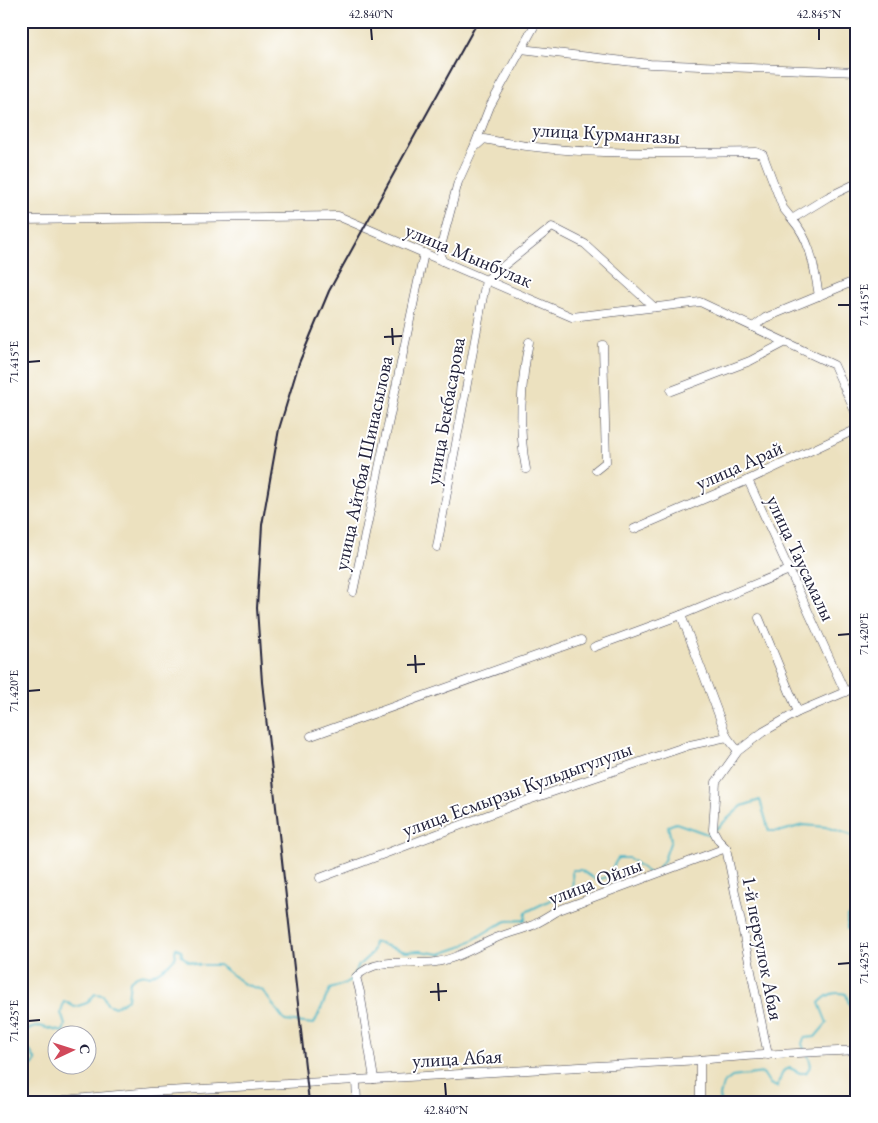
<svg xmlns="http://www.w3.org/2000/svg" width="878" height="1123" font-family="'EB Garamond',serif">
<rect width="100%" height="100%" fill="#fff"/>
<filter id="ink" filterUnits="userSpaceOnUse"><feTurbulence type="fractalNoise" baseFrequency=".02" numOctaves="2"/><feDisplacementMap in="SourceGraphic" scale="10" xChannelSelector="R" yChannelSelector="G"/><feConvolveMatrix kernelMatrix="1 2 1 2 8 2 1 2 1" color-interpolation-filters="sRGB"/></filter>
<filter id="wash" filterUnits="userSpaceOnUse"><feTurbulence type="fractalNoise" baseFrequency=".0096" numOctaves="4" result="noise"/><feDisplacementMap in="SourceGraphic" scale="20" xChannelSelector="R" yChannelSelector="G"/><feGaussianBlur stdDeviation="1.12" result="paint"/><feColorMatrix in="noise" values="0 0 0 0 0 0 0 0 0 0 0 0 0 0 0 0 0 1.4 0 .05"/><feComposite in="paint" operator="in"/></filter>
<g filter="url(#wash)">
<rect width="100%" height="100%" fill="#ece1bf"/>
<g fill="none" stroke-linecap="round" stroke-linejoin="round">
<g stroke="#49b6c5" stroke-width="2">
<path d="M716 829 742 806 760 800 769 831H782L803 825 826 827 857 837"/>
<path d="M657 870 664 860 671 840 668 826 676 823 710 835 713 832"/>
<path d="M857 896 854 910 847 917V929L857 930"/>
<path d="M21 1032 39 1026 63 1032 65 1025 61 1013 64 1001 75 1007 87 1003 95 994 103 995 107 1004 115 1007 128 999 130 981C136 975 143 973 150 976 159 971 170 965 176 956L175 952 176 948 181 950 182 956 188 961 199 965H219L244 984 262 990 285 1021 314 1024 330 989 349 982 359 965 372 953 374 942 406 952 420 951 440 954 461 947 496 926 507 921 525 920 526 912 573 889 572 870H581L596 880 607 877 618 858H629L649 873H651"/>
<path d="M21 1044 30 1051 36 1061 30 1067 21 1071"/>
<path d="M804 1049 802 1044 804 1038 815 1037 827 1023 819 1003C828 994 834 991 846 994L849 1004 855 1010 857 1009"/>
<path d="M721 1102 720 1096 723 1084 732 1077 763 1073 770 1084 777 1087 783 1071 790 1068 800 1073H806L811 1065 808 1055"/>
</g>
</g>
</g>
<g filter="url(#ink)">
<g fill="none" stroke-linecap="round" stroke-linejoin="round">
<g stroke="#403f4f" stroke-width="9">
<g id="minor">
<path d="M521 49 650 64 857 72"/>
<path d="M474 147 490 106 537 21"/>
<path d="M792 219C812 242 814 268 819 296"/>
<path d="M21 220 338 216 572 317 700 302 834 365 857 416"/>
<path d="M442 261 440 250 458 182 473 149 484 139C573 157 666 153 756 152L763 155 783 208 792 219 828 197 857 183"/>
<path d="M753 327 765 318 857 280"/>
<path d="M671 391 750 361 786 342"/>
<path d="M526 469C518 430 521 380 529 342"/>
<path d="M596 470 606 462 603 345"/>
<path d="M748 480 845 692 857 686"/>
<path d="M634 529 748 480 857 429"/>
<path d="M437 547 486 280 552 227 585 244 654 307"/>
<path d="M353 592 424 253"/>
<path d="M681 615 789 570"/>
<path d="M759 618 798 712"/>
<path d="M594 647 681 615 727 737"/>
<path d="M311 736 581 640"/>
<path d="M726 848 768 1055"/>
<path d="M320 878 517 804 690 745 727 737 738 751"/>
<path d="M700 1060V1102"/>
<path d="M374 1079 360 992 356 977C378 955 408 966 436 962 457 959 477 946 496 938 508 933 521 930 533 925 542 921 551 915 559 910L726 848 719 841 713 830 716 782 738 751 763 732 798 712 845 692"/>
<path d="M356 1080 357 1102"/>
<path d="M60 1102 64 1100 150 1092 700 1060C752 1054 804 1053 857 1050"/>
</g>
</g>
<use href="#minor" stroke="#fff" stroke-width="8"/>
<path stroke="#22223b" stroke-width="2" d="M309 1102 262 682 257 608 262 525 279 429 299 363 329 291 478 21"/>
</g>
</g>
<path fill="none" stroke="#22223b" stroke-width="2" d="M371 28 372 40M819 28V40M838 305H850M392 328 393 345M384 337 402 336M28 362 40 361M838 635 850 634M415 655 416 673M407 665 425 664M28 691 40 690M838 964 850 963M438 983 439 1001M430 992 447 991M28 1021 40 1020M445 1083 446 1096"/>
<g text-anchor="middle" stroke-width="4" stroke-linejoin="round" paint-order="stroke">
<g font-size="20" fill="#22223b" stroke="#fff">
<text transform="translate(606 133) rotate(3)" y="7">улица Курмангазы</text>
<text transform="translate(469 255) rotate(23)" y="7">улица Мынбулак</text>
<text transform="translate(445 411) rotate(-80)" y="7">улица Бекбасарова</text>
<text transform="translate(363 463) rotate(-78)" y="7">улица Айтбая Шинасылова</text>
<text transform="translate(739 465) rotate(-24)" y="7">улица Арай</text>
<text transform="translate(801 558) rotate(65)" y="7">улица Таусамалы</text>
<text transform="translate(517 789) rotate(-20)" y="7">улица Есмырзы Кульдыгулулы</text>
<text transform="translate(595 881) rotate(-21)" y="7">улица Ойлы</text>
<text transform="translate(763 948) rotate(79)" y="7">1-й переулок Абая</text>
<text transform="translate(457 1058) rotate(-3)" y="7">улица Абая</text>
</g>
</g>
<rect width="878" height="1123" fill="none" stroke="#fff" stroke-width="55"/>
<g transform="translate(72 1050) rotate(86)"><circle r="24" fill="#ffffff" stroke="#a7a7b1"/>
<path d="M0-4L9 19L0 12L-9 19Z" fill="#d1495b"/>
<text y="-8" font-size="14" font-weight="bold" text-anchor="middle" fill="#22223b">С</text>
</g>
<rect x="28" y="28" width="822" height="1068" fill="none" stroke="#22223b" stroke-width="2"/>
<g font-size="12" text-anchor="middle" fill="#22223b">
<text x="371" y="18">42.840°N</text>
<text x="819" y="18">42.845°N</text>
<text transform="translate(864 305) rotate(-90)" y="4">71.415°E</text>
<text transform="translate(14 362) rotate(-90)" y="4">71.415°E</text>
<text transform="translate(864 634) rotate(-90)" y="4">71.420°E</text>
<text transform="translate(14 691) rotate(-90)" y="4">71.420°E</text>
<text transform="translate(864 963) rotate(-90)" y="4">71.425°E</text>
<text transform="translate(14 1021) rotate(-90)" y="4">71.425°E</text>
<text x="446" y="1114">42.840°N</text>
</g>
</svg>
